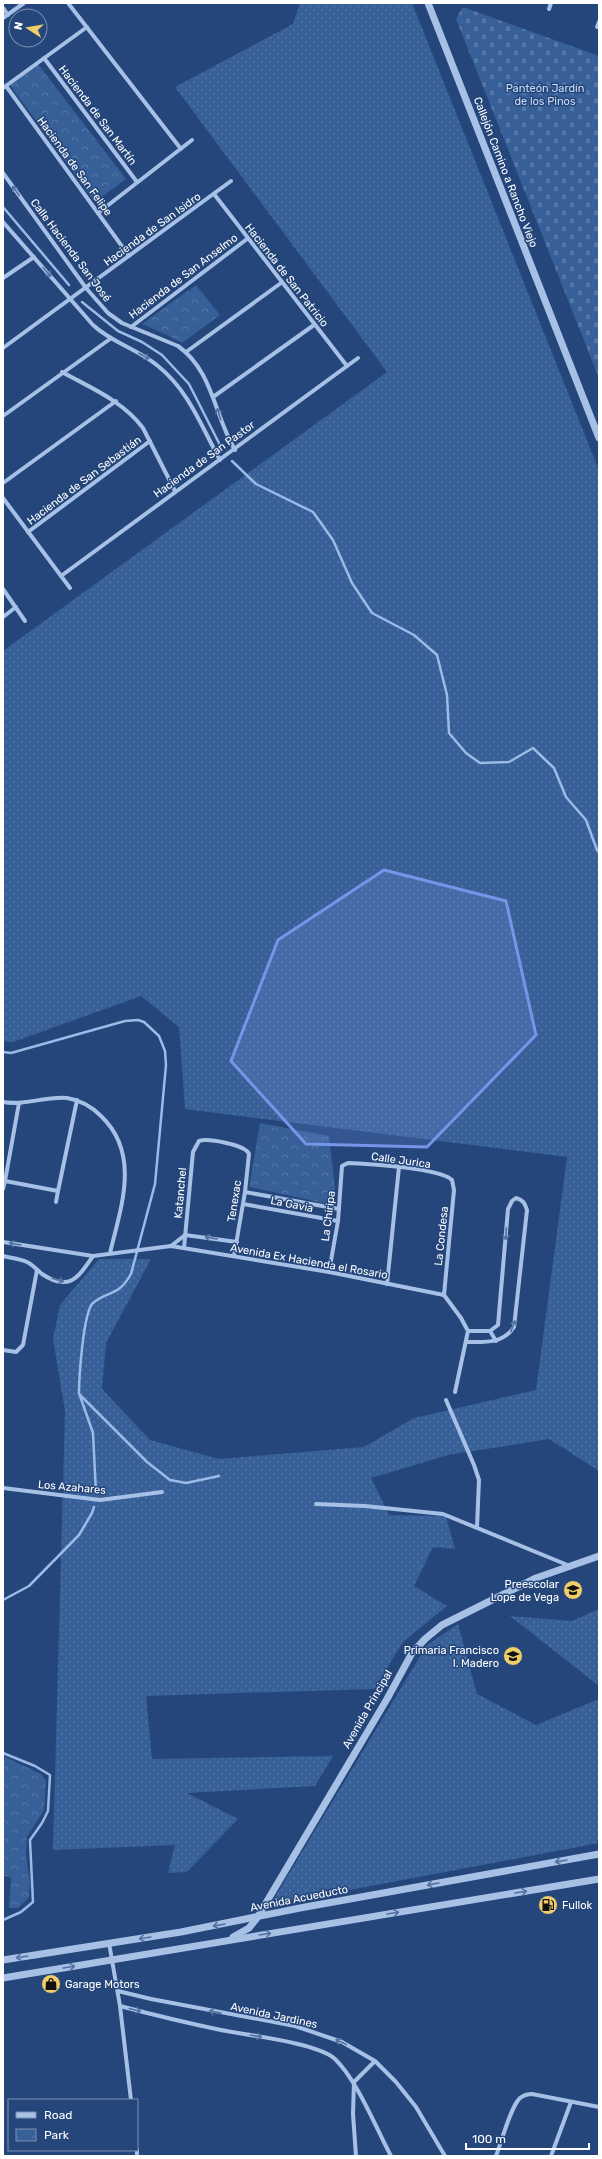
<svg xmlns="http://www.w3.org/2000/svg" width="602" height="2159" font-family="Rubik,sans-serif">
<defs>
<pattern id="grass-dots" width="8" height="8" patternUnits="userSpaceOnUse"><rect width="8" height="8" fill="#375f98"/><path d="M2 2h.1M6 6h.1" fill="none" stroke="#5577a7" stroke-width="1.8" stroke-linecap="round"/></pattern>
<pattern id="cemetery-stones" width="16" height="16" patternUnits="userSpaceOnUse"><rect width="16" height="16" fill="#375f98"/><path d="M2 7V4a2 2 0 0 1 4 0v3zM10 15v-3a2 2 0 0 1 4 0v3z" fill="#5577a7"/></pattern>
<pattern id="park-crowns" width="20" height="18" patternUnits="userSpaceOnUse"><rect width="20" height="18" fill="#375f98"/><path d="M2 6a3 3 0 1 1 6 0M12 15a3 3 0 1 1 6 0" fill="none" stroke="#5577a7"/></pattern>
</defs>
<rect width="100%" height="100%" fill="#24467b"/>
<g fill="url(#grass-dots)">
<path d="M300 3H412L599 470V1471L549 1439 448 1455 371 1478 389 1515 446 1516 455 1549 433 1547 414 1586 447 1606 403 1642 374 1689 146 1696 152 1759 333 1756 315 1786 187 1793 238 1819 187 1872 168 1873 175 1845 53 1850 65 1411 53 1339 60 1305 99 1259H151L106 1343 102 1389 150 1440 219 1459 364 1447 414 1418 536 1390 567 1157 185 1109 179 1027 141 996 13 1042 3 1041V651L387 372 175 87 293 24Z"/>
<path d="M599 1609V1686L510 1616 572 1621Z"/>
<path d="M458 1624 477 1694 536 1725 599 1699V1843L270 1905 427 1645Z"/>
</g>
<path fill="url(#cemetery-stones)" d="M463 7 599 56V378L456 19Z"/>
<g fill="url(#park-crowns)">
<path d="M38 64 126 179 95 202 10 85Z"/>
<path d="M196 285 220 315 182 343 167 335 142 324Z"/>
<path d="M260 1123 329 1136 335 1188 334 1195 329 1204 249 1187Z"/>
<path d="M3 1756 41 1774 46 1781 44 1810 27 1837 26 1856 30 1882 29 1897 18 1908H9L11 1877 3 1876Z"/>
</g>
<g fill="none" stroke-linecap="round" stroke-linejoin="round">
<g stroke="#9bbbe6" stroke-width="2.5">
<path d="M3 207 69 285"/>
<path d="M82 302 118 331 142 342 162 355 189 384 221 447"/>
<path d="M232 461 256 484 313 512 333 540 352 583 372 613 414 635 437 655 447 695 449 733 466 753 480 763 509 762 533 748 554 768 566 797 586 820 597 850 599 852"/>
<path d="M3 1052 11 1053 125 1021 138 1020 144 1022 159 1036 165 1051 166 1065 155 1184 131 1274C118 1297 109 1290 93 1303 83 1312 79 1379 79 1394L147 1462 170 1480 186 1483 219 1476"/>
<path d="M80 1396 93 1433 96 1493"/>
<path d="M3 1600 29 1586 79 1535 92 1513 94 1507"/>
<path d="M3 1753 35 1766 50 1775 48 1811 42 1823 30 1840 33 1902 21 1912 3 1920"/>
</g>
<g stroke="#a7c0e5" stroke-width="4">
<path d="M68 3 181 149"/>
<path d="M3 8 8 15"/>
<path d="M549 9 551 3"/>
<path d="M3 18 24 3"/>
<path d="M597 27 599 22"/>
<path d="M44 58 137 182"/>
<path d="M6 86 129 256"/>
<path d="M3 88 87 27"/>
<path d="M3 173 86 288 108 313 122 323 178 346C213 371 214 415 235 450"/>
<path d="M214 194 347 366"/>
<path d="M98 213 192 140"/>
<path d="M3 222 93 325C112 343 138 349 158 366 189 391 201 426 220 460"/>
<path d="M3 278 34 257"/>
<path d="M131 327 247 239"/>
<path d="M3 348 231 181"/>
<path d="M186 352 281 283"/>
<path d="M62 372C91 388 123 401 143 428L175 491"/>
<path d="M213 397 314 325"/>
<path d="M3 416 110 339"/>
<path d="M3 483 116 401"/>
<path d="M3 498 70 588"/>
<path d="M28 532 150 441"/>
<path d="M61 576 358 358"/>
<path d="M3 589 25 621"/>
<path d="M3 617 16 607"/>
<path d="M3 1102C25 1106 45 1096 67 1098 80 1100 92 1107 101 1116 141 1154 121 1207 110 1253"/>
<path d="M19 1103 5 1181 58 1191 77 1100"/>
<path d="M3 1189 5 1181"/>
<path d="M245 1192 339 1209"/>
<path d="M56 1202 58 1191"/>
<path d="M243 1204 338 1221"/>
<path d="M3 1242 93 1256C78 1278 69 1292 42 1274 37 1270 33 1265 27 1262 20 1259 11 1258 3 1256"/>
<path d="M171 1246 185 1235 237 1242"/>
<path d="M184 1248 193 1152 199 1141C208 1138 246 1145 249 1154L245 1192 234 1256"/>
<path d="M93 1256 171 1246 329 1272 444 1295"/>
<path d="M329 1272 338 1221 342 1166 348 1163C369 1164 439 1168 452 1180L454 1190 444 1295"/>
<path d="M387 1284 399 1167"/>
<path d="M444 1295 461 1318 468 1331 455 1392"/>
<path d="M490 1331 496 1341"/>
<path d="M467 1342C485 1342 503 1344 514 1327L527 1210C525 1203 523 1200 516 1198L512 1201 508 1209 498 1325 490 1331H468"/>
<path d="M3 1350 16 1352 23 1345 37 1270"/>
<path d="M446 1400 474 1465 479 1480 477 1527"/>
<path d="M3 1488 100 1500 162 1492"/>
<path d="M316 1504 365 1506 443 1514 570 1566"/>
<path d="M109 1943 120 2006 131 2100"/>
<path d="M118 1991 151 1999 295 2026 342 2042 375 2061 396 2082 416 2107 445 2156"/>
<path d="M120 2006C154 2015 187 2023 221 2030 246 2035 318 2043 335 2059 357 2080 376 2128 391 2156"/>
<path d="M137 2150V2156"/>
<path d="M356 2156 353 2114 354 2082 375 2061"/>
<path d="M496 2156C502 2141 510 2108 520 2098 524 2095 528 2094 532 2094L599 2107"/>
<path d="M551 2156 571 2102"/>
</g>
<g stroke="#a7c0e5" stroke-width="7">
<path d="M428 3 599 438"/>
<path d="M233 1937 249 1928 257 1918 387 1699 412 1653 425 1639 442 1625 536 1578 599 1556"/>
<path d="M3 1960 181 1932 300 1908 599 1854"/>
<path d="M3 1978 599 1879"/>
</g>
</g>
<defs><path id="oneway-shaft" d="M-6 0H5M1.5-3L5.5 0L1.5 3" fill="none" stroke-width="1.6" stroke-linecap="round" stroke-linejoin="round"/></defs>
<g stroke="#5271a0">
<use href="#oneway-shaft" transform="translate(16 191) rotate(-125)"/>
<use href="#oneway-shaft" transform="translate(47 272) rotate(49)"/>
<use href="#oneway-shaft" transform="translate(144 356) rotate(28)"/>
<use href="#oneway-shaft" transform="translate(219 414) rotate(-107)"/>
<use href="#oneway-shaft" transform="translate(506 1234) rotate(94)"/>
<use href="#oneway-shaft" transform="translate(211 1238) rotate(-172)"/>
<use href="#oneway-shaft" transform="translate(15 1244) rotate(-170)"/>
<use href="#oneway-shaft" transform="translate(58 1280) rotate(16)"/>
<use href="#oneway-shaft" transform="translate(513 1326) rotate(-69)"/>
<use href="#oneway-shaft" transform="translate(561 1861) rotate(170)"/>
<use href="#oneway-shaft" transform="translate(433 1884) rotate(170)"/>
<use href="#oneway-shaft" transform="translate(521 1892) rotate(-9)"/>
<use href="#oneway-shaft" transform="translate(393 1913) rotate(-9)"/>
<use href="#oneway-shaft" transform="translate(219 1925) rotate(170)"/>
<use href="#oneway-shaft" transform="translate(265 1934) rotate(-9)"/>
<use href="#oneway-shaft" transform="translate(145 1938) rotate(171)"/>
<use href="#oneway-shaft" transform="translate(22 1957) rotate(171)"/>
<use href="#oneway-shaft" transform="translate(69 1967) rotate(-9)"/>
<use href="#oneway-shaft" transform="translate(135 2010) rotate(14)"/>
<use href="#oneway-shaft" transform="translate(215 2012) rotate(-169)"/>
<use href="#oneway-shaft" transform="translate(256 2036) rotate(10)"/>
<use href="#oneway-shaft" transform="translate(341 2042) rotate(-155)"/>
</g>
<path fill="#7795e8" fill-opacity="0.2" stroke="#7795e8" stroke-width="3" stroke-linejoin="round" d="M384 870 506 901 536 1035 427 1147 306 1144 231 1061 278 940Z"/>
<defs>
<g id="school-disc" transform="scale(1)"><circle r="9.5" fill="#efce6a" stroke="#24467b"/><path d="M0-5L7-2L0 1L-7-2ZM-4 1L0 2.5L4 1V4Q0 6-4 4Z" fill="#111"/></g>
<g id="fuel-disc" transform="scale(1)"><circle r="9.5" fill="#efce6a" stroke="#24467b"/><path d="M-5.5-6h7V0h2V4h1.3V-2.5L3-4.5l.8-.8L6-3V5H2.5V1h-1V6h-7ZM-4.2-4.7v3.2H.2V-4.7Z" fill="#111"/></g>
<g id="shop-disc" transform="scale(1)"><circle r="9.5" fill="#efce6a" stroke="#24467b"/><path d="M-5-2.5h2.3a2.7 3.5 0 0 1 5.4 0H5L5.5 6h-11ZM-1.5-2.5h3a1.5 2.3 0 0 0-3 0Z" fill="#111"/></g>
</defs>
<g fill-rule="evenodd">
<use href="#school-disc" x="573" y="1590"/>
<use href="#school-disc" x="513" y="1656"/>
<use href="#fuel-disc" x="548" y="1905"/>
<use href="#shop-disc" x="51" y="1984"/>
</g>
<g text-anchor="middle" stroke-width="3" stroke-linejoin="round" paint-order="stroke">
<g font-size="11" fill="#cadbf4" stroke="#24467b">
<text x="545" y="92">Panteón Jardín<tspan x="545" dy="13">de los Pinos</tspan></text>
</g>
<g font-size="11" fill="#fff" stroke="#24467b">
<text transform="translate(98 115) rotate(53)" y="4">Hacienda de San Martín</text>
<text transform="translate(75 166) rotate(54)" y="4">Hacienda de San Felipe</text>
<text transform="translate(506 172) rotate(69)" y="4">Callejón Camino a Rancho Viejo</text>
<text transform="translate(152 229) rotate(-36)" y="4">Hacienda de San Isidro</text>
<text transform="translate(71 250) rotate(53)" y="4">Calle Hacienda San José</text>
<text transform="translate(287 275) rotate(52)" y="4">Hacienda de San Patricio</text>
<text transform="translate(183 276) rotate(-37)" y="4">Hacienda de San Anselmo</text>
<text transform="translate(204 459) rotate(-36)" y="4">Hacienda de San Pastor</text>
<text transform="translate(84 480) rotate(-37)" y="4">Hacienda de San Sebastián</text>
<text transform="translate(401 1160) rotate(8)" y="4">Calle Jurica</text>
<text transform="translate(180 1193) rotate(-85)" y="4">Katanchel</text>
<text transform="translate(234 1201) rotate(-81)" y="4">Tenexac</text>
<text transform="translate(292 1204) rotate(11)" y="4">La Gavia</text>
<text transform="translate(328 1216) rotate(-83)" y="4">La Chiripa</text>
<text transform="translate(441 1236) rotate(-84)" y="4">La Condesa</text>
<text transform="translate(309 1261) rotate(10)" y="4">Avenida Ex Hacienda el Rosario</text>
<text transform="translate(72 1487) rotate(5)" y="4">Los Azahares</text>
<text transform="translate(367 1709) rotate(-60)" y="4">Avenida Principal</text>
<text transform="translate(299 1898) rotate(-11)" y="4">Avenida Acueducto</text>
<text transform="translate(274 2015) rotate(12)" y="4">Avenida Jardines</text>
</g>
<g font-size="11" fill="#fff" stroke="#24467b" text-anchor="end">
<text x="559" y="1588">Preescolar<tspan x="559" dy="13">Lope de Vega</tspan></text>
<text x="499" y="1654">Primaria Francisco<tspan x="499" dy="13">I. Madero</tspan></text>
<text x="562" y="1909" text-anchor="start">Fullok</text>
<text x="65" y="1988" text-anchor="start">Garage Motors</text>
</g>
</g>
<rect width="602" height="2159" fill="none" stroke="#ffffff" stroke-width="8"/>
<rect x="8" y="2099" width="130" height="52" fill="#24467b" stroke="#7c90b0"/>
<rect x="16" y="2112" width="20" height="6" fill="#a7c0e5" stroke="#7c90b0"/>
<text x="44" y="2119" font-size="12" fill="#ffffff">Road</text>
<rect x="16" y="2129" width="20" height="12" fill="url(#park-crowns)" stroke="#7c90b0"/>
<text x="44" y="2139" font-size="12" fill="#ffffff">Park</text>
<g transform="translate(28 28) rotate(282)"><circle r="19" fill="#24467b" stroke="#7c90b0"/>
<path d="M0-3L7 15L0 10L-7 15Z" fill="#efce6a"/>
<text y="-6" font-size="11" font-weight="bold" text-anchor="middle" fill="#ffffff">N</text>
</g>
<path d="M466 2143v6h123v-6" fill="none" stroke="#ffffff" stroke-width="2"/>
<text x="472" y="2143" font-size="12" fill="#ffffff" stroke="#24467b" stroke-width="3" paint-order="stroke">100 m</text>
</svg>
